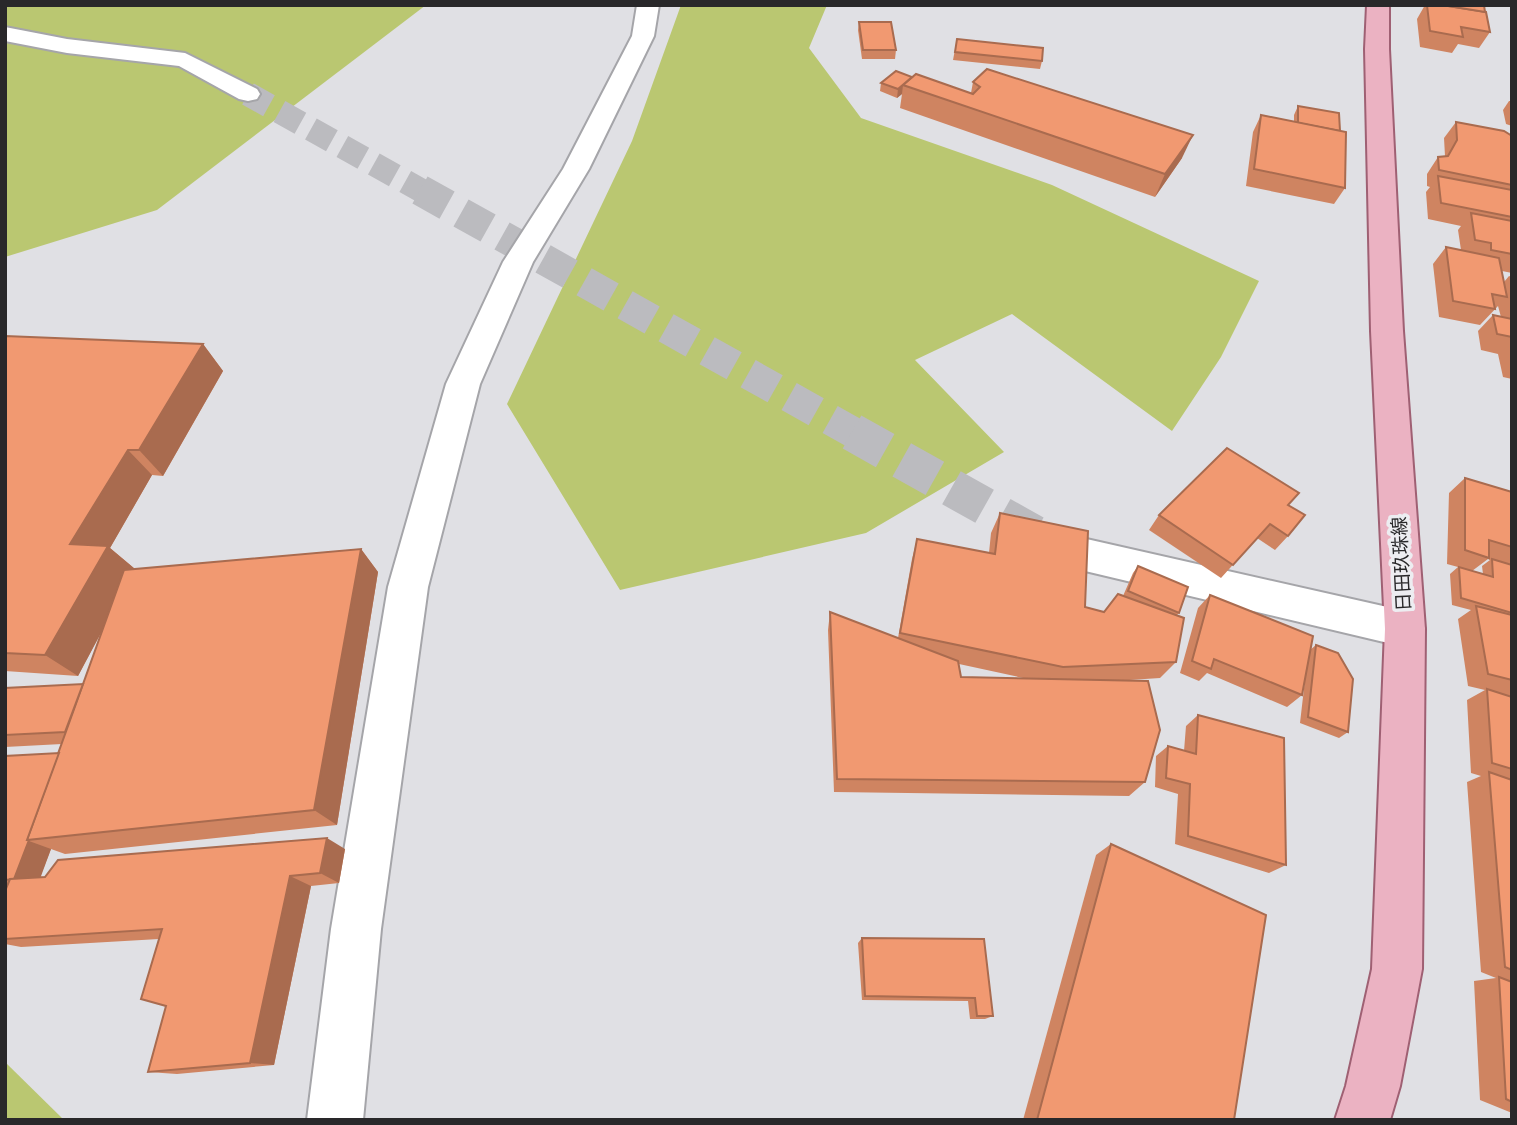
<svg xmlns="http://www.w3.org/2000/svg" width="1517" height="1125" font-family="Inter,'Noto Sans JP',sans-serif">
<rect width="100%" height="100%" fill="#e0e0e4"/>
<g fill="#bac771">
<path d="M5 5H426L157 210 5 257Z"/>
<path d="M681 5H827L809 48 861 118 1052 185 1259 281 1221 357 1172 431 1012 314 915 360 1004 452 866 533 620 590 507 404 632 141Z"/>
<path d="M5 1062 64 1120H5Z"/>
</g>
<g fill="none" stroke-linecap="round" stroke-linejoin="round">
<path stroke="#bbbbbf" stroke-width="24" stroke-dasharray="24 12" stroke-linecap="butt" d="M248 94 424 192"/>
<path stroke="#bbbbbf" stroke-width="31" stroke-dasharray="31 16" stroke-linecap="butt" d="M420 190 856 434"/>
<path stroke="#bbbbbf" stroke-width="38" stroke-dasharray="38 19" stroke-linecap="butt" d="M852 432 1043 539"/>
<g stroke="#a5a5a9" stroke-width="4">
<g id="minor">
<path d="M637 5H659L654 36 589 169 533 262 480 384 428 587 381 929 363 1120H307L331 929 388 587 446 384 503 262 563 169 632 36Z"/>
<path d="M5 27 67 39 185 53 257 89 260 94 257 99 248 101 239 99 179 66 67 53 5 41Z"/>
<path d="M1060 533 1405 611 1419 616 1425 629 1419 642 1405 647 1060 565 1047 560 1041 549 1047 538Z"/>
</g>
</g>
<g stroke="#9f6073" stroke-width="4">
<path id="major" d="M1367 5H1389V49L1403 331 1425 629 1422 969 1400 1086 1390 1120H1335L1346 1086 1372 969 1385 629 1371 331 1365 49Z"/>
</g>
<use href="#minor" fill="#fff" fill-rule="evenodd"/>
<use href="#major" fill="#ebb2c2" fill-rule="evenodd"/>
</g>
<g fill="#cf8461" fill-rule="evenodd">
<path d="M1425 5H1484L1490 32 1479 48 1458 44 1452 53 1420 47 1417 19Z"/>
<path d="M859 22 896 50 895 59H862L858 30Z"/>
<path d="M957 39 1042 61 1040 69 953 60Z"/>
<path d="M912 77 971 93 973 82 1182 158 1155 197 900 108 902 94 897 98 880 91 881 83Z"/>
<path d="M1509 101H1512V126L1506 124 1503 110Z"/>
<path d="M1298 106 1345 188 1334 204 1246 186 1253 132 1261 115 1294 122V115Z"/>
<path d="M1456 122 1512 136V273L1502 271 1504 282 1509 276 1512 277V379L1503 377 1498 354 1481 350 1478 331 1493 315 1501 317 1498 306 1480 325 1439 317 1433 264 1446 247 1461 250 1458 230 1461 226 1428 219 1426 192 1430 187 1427 186V174L1438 157 1445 156 1444 138Z"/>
<path d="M5 336 203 344 223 371 163 476 152 475 110 548 135 569 361 549 378 572 337 825 65 854 51 849 40 877 345 849 339 883 311 886 274 1065 177 1074 148 1072 166 1006 159 939 21 947 5 944V891L6 889H5V756L59 753 62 744 5 747V688L83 684 103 629 78 676 5 671Z"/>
<path d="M1465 478 1512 492V1113L1480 1100 1474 981 1496 978 1481 972 1467 782 1481 776 1471 773 1467 700 1485 690 1468 686 1458 619 1471 610 1452 605 1450 574 1458 567 1447 564 1449 493ZM1488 559 1490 560 1482 566 1483 574 1472 571Z"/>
<path d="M1288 505V536L1275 550 1257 538 1221 578 1149 530 1159 515Z"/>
<path d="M1000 513 1085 607 1104 612 1123 596 1133 573 1138 566 1179 613 1177 615 1176 662 1160 678 1114 681 1145 782 1129 796 834 792 828 630 830 612 898 638 912 559 917 539 989 553 991 533ZM959 664 1028 679 961 677Z"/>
<path d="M1210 595 1310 650 1316 645 1348 732 1339 738 1300 723 1306 671 1302 695 1287 707 1207 673 1199 681 1180 673 1198 608Z"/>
<path d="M1198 715 1286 865 1269 873 1175 844 1178 794 1155 787 1156 756 1168 746 1184 751 1186 726Z"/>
<path d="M1111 844 1234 1120H1023L1096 855Z"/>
<path d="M862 938 984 939 993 1016 985 1019H970L968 1001 862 1000 858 943Z"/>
</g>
<g fill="#a96b4f">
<path d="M903 85 902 94 897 98 898 89Z"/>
<path d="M1193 135 1182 158 1155 197 1165 174Z"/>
<path d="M203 344 223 371 163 476 139 450Z"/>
<path d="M128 450 152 475 110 548 135 569 78 676 45 655 70 544Z"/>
<path d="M361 549 378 572 337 825 314 810Z"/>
<path d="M327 838 345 849 339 883 320 873Z"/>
<path d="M29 841 51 849 37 887 14 880Z"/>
<path d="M290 876 311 886 274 1065 250 1063Z"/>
</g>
<g fill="#f19971" stroke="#a96b4f" stroke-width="2">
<path d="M1427 5H1442L1486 12 1490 32 1461 27 1463 37 1430 31Z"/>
<path d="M1442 5H1484L1485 12Z"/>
<path d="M859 22H891L896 50H863Z"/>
<path d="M957 39 1043 48 1042 61 955 52Z"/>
<path d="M987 69 1193 135 1165 174 903 85 916 74 973 94 980 87 973 82Z"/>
<path d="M896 71 912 77 898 89 881 83Z"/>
<path d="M1298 106 1339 113 1340 131 1298 123Z"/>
<path d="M1261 115 1346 132 1345 188 1254 169Z"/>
<path d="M1456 122 1504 131 1512 136V185L1439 170 1438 157 1448 156 1457 140Z"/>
<path d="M1438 176 1512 190V217L1441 203Z"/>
<path d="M1471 213 1512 221V254L1491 250V243L1475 240Z"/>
<path d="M1446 247 1499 258 1507 297 1492 294 1495 309 1453 301Z"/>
<path d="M1493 315 1512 319V337L1497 334Z"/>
<path d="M5 336 203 344 139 450H128L70 544 108 546 45 655 5 653Z"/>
<path d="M1227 448 1299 493 1288 505 1305 515 1288 536 1270 524 1233 565 1159 515Z"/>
<path d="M1465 478 1512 492V547L1489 540V558L1465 550Z"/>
<path d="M1000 513 1088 531 1085 607 1104 612 1118 594 1184 618 1176 662 1063 667 900 633 917 539 995 554Z"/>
<path d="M361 549 314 810 27 840 124 570Z"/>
<path d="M1492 559 1512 565V613L1461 598 1459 567 1493 577Z"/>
<path d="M1138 566 1188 587 1179 613 1128 591Z"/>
<path d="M1210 595 1313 636 1302 695 1214 659 1211 669 1192 661Z"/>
<path d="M1476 606 1512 615V680L1488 674Z"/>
<path d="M830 612 958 661 961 677 1148 681 1160 730 1145 782 837 779Z"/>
<path d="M1316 645 1338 653 1353 679 1348 732 1308 717Z"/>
<path d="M83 684 65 732 5 735V688Z"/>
<path d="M1487 689 1512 697V769L1492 763Z"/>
<path d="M1198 715 1284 738 1286 865 1188 836 1190 784 1166 778 1168 746 1196 754Z"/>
<path d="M59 753 27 840H29L14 879 5 880V756Z"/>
<path d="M1489 772 1512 780V970L1505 967Z"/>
<path d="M327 838 320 873 290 876 250 1063 148 1072 166 1006 141 999 162 929 5 939V891L10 879 45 877 58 860Z"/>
<path d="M1111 844 1266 915 1234 1120H1037Z"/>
<path d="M862 938 984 939 993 1016H977L975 998 865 996Z"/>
<path d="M1499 977 1512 982V1102L1506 1099Z"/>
</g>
<g text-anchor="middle" stroke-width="7" stroke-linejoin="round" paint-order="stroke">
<g font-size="19" fill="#29282a" stroke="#ededf1">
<text transform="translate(1401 564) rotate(-93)" y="7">日田玖珠線</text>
</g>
</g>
<rect width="1517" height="1125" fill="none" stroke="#29282a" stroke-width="14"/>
</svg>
